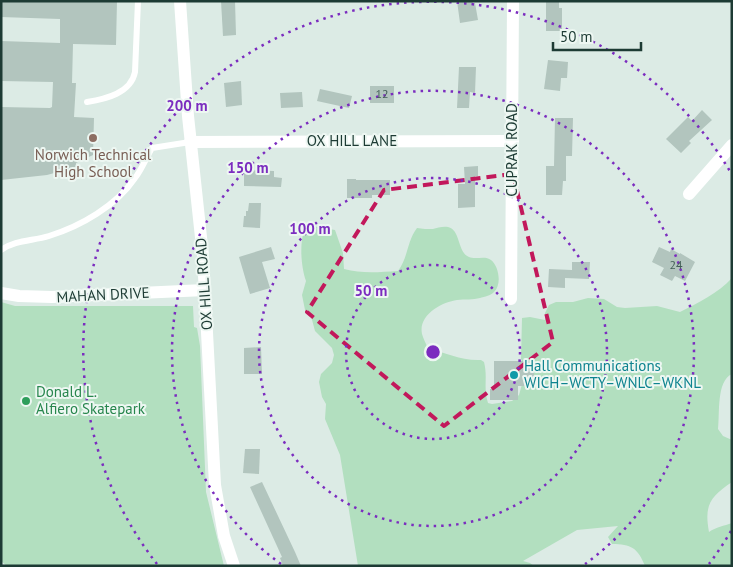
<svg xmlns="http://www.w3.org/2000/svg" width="733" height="567" font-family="'PT Sans',sans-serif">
<rect width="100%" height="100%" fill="#dcebe5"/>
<g fill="#b2dfbf">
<path d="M312 226 335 230 343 253 344 269C362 274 380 272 398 271 408 258 407 241 417 228 422 229 428 229 433 229 437 228 443 226 448 227 461 230 457 252 469 257 476 260 485 255 491 260 499 266 502 285 494 292 492 295 484 297 480 298 473 300 465 299 457 300 442 302 418 315 422 334 423 338 426 344 428 348 447 353 461 361 481 360L484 362C488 378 483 387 488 403L492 404 512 401 519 395 526 370 521 359 522 318 530 317 545 320V313L549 305 556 302H573L588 298 604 299 617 307 625 308 657 306 680 312C698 303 718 293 732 278V374C716 381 720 414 718 429L723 436 732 440V482C710 497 704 505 709 532 716 527 724 526 732 523V566H645C638 548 631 544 612 544L608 537 618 526 577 530 523 561 530 563 534 566H358L340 455 325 419 326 404 322 397 319 382 321 374 332 363 334 355 332 348 315 331 311 316 305 310 302 295 306 281C301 267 299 242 305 228Z"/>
<path d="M1 302 15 306H193L194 327 197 328 200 346 206 492 224 566H7L1 561Z"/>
</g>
<g fill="#b2c5be">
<path d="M1 1H117L116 45 73 44 72 83H76L74 117 94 118 93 155 76 163V167L47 175 1 180V107L50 108 52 107 53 82 1 81V41L60 43V19L1 17Z"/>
<path d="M221 1H235L236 35 223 36Z"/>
<path d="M457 1H472L473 3H475L478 20 460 23Z"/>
<path d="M546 2H559V8H562V31H546Z"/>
<path d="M548 60 568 62 567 78H561L560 91 544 89Z"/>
<path d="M459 67H476L475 93 470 92 469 108H457Z"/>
<path d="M241 81 242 105 226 107 224 83Z"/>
<rect x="370" y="86" width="24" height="17"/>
<path d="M320 89 352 96 349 108 317 101Z"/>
<path d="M302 92 303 107 281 108 280 93Z"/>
<path d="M702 110 712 120 689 141 691 143 681 153 666 139 688 117 692 121Z"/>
<path d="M555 118H573L572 156H566V181H563L562 195H546V166H554Z"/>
<path d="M478 166V176H475V207L458 208V184H465L464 167Z"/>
<path d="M244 170 274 171V177L282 178 281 187 244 186Z"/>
<path d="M347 179H356V180H390V195H372V198H347Z"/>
<path d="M249 203H261L260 228 243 227 244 216H246V211H248Z"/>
<path d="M271 247 275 259 262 262 270 288 250 294 239 257Z"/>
<path d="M659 247 670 252 671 249 680 254V253L695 262 685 281 675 276 672 281 660 275 664 268 652 262Z"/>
<path d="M572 262H590L589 279 565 278V288L548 287 549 269 572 270Z"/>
<path d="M261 347 262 374H244V348Z"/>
<path d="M494 361H529V364H534V386H518V400H490V389H494Z"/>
<path d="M245 449H260L259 474 243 473Z"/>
<path d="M262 482 295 552 301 566H283L280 558 282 557 250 487Z"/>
</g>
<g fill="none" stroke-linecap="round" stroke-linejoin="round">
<g stroke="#fff" stroke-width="6">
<path d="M87 102C106 99 131 93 135 72L138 1"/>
<path d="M1 250C15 240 33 241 49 236 81 226 116 206 135 178 142 169 146 158 152 148L190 142"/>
</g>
<g stroke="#fff" stroke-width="12">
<path d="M180 1 188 116 203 256 215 485 224 536 234 566"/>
<path d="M190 142 513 141"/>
<path d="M689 194 732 145"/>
<path d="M1 293 19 296 52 297 205 290"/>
<path d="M511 299 513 1"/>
</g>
</g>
<path fill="none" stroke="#c2185b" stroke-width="4" stroke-dasharray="10 6" stroke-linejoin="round" d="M513 174 553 342 444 426 307 312 384 190Z"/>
<g fill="none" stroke="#7b2cbf" stroke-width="2.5" stroke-dasharray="2.5 5">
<circle cx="433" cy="352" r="87"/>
<circle cx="433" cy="352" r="174"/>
<path d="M281 564A261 261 0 1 1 585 564"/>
<path d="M731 531A348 348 0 0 1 709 564M157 564A348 348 0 1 1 731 173"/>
</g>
<circle fill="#8d6e63" stroke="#edf7f2" stroke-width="2" cx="93" cy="138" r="5"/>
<circle fill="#0f9aa8" stroke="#edf7f2" stroke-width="2" cx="514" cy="375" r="5"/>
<circle fill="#2e9e5b" stroke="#edf7f2" stroke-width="2" cx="26" cy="401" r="5"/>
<g text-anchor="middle" stroke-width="4" stroke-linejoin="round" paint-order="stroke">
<g font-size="12" fill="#425e56">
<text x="382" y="98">12</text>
<text x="676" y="269">24</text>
</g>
<g font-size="15" fill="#1d3b34" stroke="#edf7f2">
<text x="352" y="146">OX HILL LANE</text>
<text transform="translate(512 150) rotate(-90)" y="5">CUPRAK ROAD</text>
<text transform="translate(204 284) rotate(-94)" y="5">OX HILL ROAD</text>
<text transform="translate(103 295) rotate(-3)" y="5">MAHAN DRIVE</text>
</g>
<g font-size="15" fill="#785e54" stroke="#edf7f2">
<text x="93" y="160">Norwich Technical<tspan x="93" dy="17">High School</tspan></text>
</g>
<g font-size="15" fill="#0d838f" stroke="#edf7f2" text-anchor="start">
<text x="524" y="371">Hall Communications<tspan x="524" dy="17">WICH–WCTY–WNLC–WKNL</tspan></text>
</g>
<g font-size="15" fill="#27864d" stroke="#edf7f2" text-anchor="start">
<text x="36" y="397">Donald L.<tspan x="36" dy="17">Alfiero Skatepark</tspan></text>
</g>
</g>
<circle cx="433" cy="352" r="8" fill="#7b2cbf" stroke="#edf7f2" stroke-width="2.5"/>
<g font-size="15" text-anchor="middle" font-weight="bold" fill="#7b2cbf" stroke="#edf7f2" stroke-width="4" stroke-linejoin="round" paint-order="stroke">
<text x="187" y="111">200 m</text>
<text x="248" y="173">150 m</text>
<text x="310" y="234">100 m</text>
<text x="371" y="296">50 m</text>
</g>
<rect width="733" height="567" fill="none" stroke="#1d3b34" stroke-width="5"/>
<path d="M553 42v8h88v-8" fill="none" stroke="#1d3b34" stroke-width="2.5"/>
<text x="560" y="42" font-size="15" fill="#1d3b34" stroke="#edf7f2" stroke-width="4" paint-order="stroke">50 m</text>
</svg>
